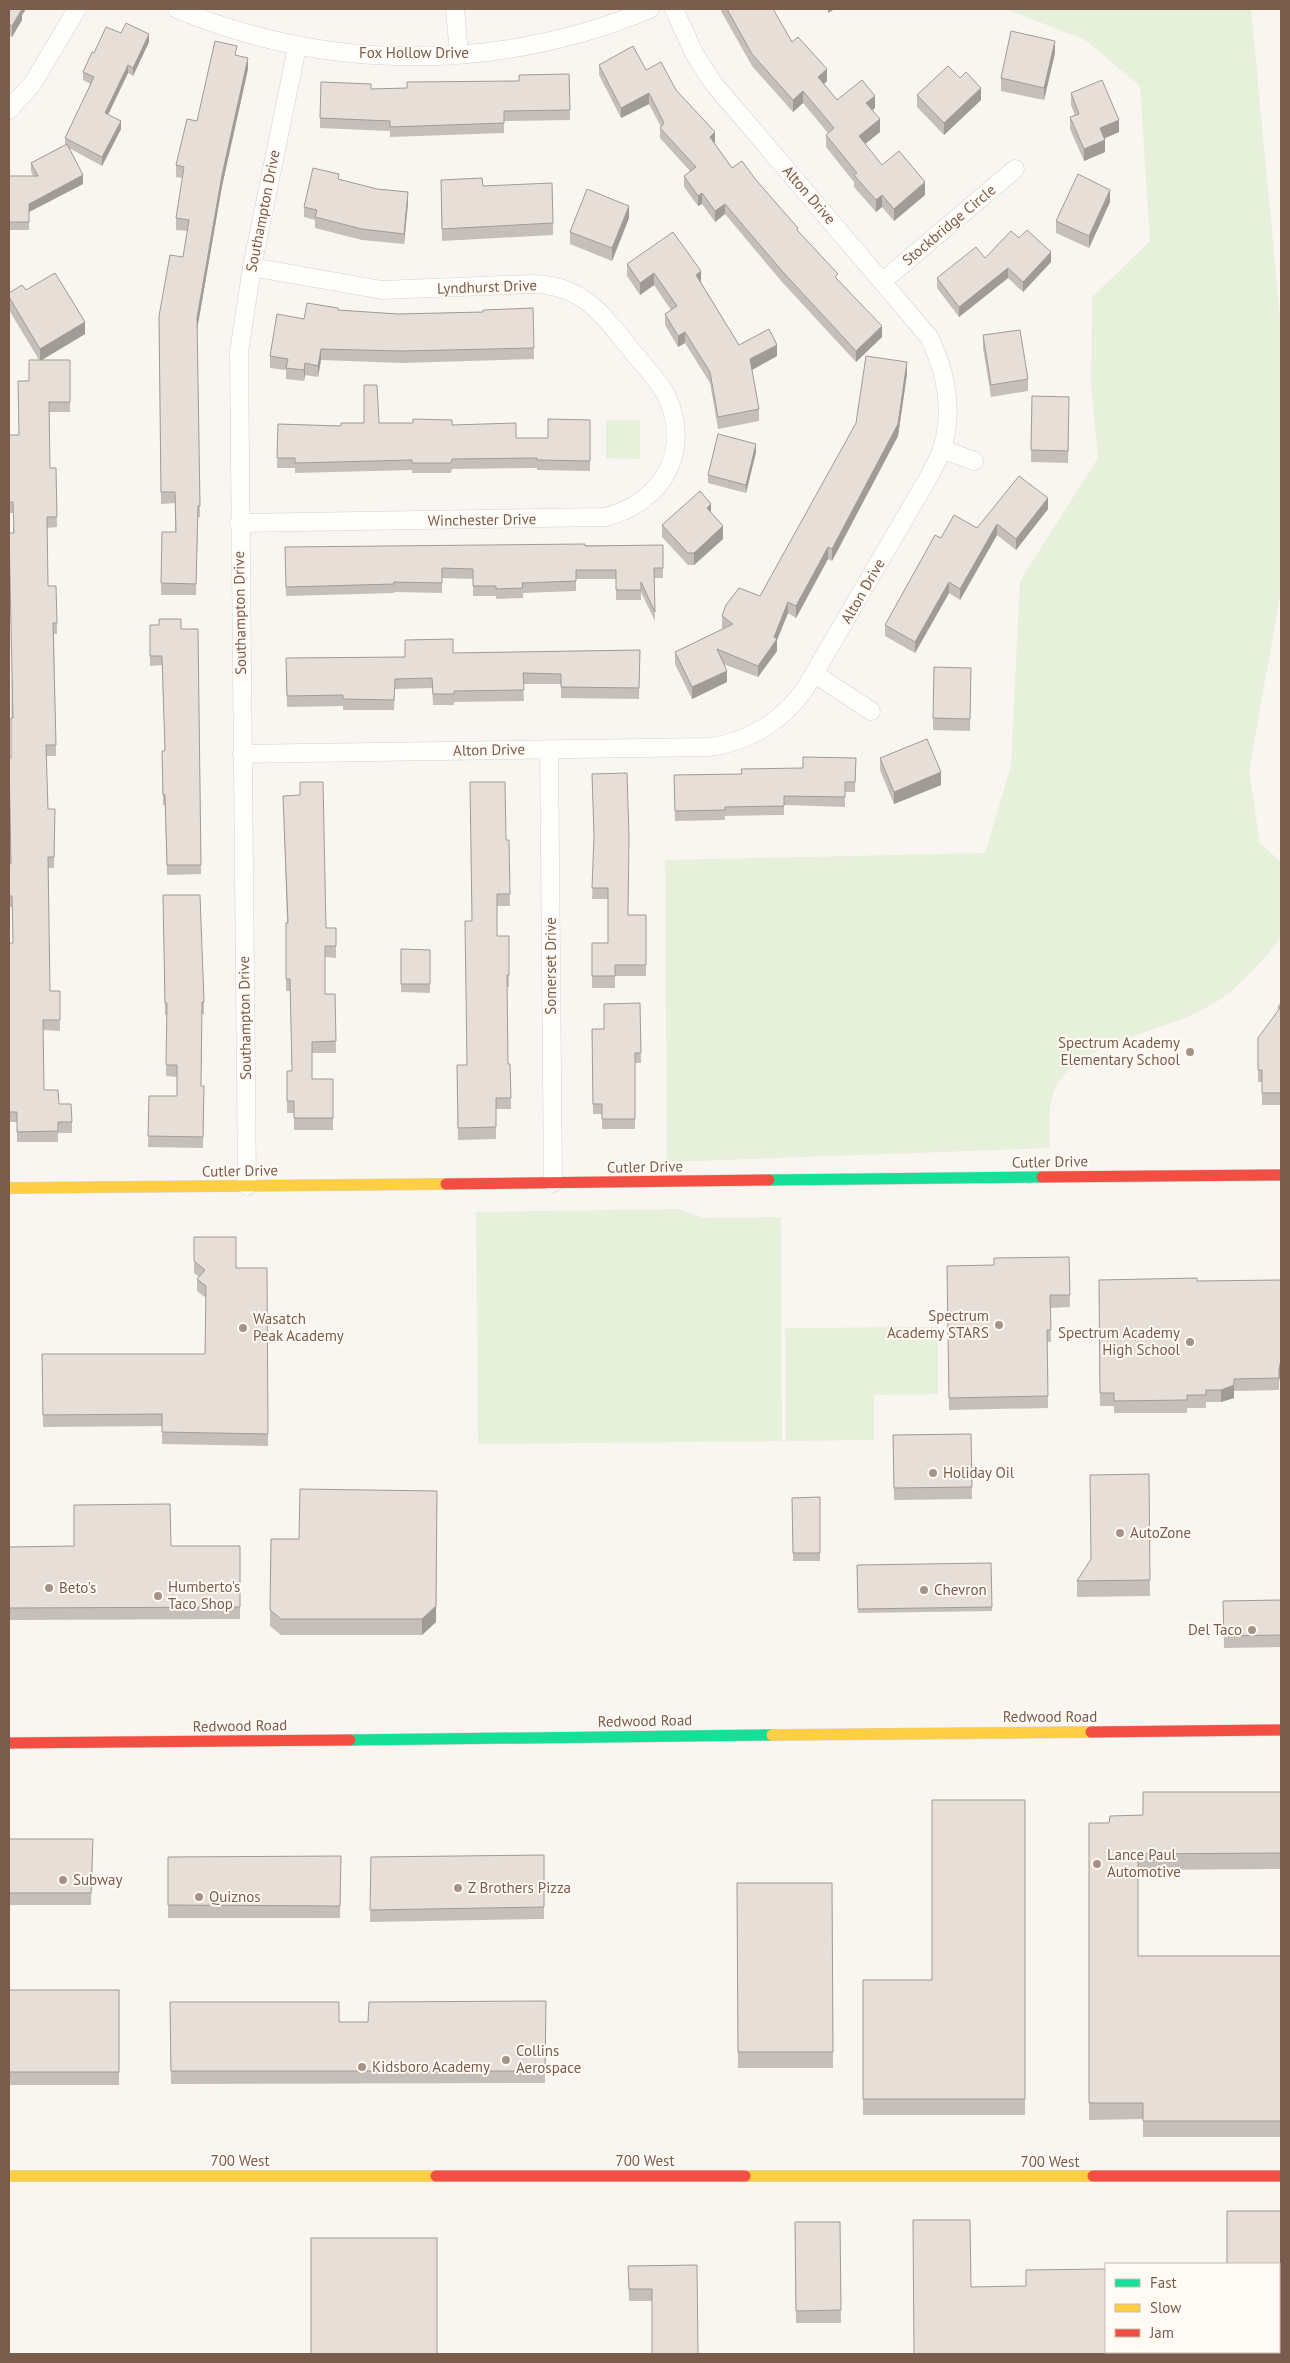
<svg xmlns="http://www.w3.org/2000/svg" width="1290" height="2363" font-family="'PT Sans',sans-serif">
<rect width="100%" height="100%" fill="#f9f5f0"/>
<g fill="#e7f0db">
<path d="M1006 9H1251L1281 327V591L1249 771 1260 843 1281 862C1281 884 1285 913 1281 934 1280 942 1262 960 1256 967 1239 985 1223 1000 1200 1011 1158 1032 1096 1040 1063 1076 1046 1095 1049 1125 1050 1148L667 1162 665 860 985 853 1011 766 1020 581 1098 458 1091 385 1092 297 1150 241 1140 86 1085 40Z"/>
<path d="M606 420H640V459L606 458Z"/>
<path d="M678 1209 704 1218 781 1217 782 1441 478 1444 476 1212Z"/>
<path d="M938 1327V1394L874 1395V1440L786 1441 785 1328Z"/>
</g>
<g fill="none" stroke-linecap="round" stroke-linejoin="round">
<g stroke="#d7d1cb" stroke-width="19">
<g id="street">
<path d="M177 9C328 72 499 72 650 9"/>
<path d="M455 9 459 54"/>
<path d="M9 110 33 83 77 9"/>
<path d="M883 281 1015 169"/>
<path d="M942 449 974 461"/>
<path d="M239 523 605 517C662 503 693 451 666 395 657 378 641 363 629 347 600 312 582 285 532 284L382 290 252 267"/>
<path d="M815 674 871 711"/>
<path d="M549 749 553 1183"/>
<path d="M242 754 708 747C748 743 782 721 805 689L927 480C932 470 939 459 942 449 954 410 946 372 929 337L713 83 694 53 674 9"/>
<path d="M247 1186 239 352 252 267 297 47"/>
</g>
</g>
<g stroke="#d9d2cb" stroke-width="12">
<g id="fast">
<path d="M769 1180 1042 1177"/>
<path d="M350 1740 772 1735"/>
</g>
</g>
<g stroke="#d9d2cb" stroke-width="12">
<g id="slow">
<path d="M9 1188 446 1184"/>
<path d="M772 1735 1091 1732"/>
<path d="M9 2176H436"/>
<path d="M745 2176H1093"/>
</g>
</g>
<g stroke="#d9d2cb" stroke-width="12">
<g id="jam">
<path d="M1042 1177 1281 1175"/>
<path d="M446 1184 769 1180"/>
<path d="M1091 1732 1281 1730"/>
<path d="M9 1743 350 1740"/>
<path d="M436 2176H745"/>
<path d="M1093 2176H1281"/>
</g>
</g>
<use href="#street" stroke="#fefefd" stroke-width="18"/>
<use href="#fast" stroke="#16e098" stroke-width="11"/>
<use href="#slow" stroke="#ffcf43" stroke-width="11"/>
<use href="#jam" stroke="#f24e42" stroke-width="11"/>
</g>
<g fill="#c6bfb9">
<path d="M9 9H26L22 15V20L12 37 9 35Z"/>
<path d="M721 9H773L792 42 827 81 824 84 837 100 875 108 872 110 880 132 865 144 882 165 925 195 894 221 882 207 876 212 854 187V182L826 147V135L828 133 803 103 793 112 752 66 721 11Z"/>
<path d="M121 33 149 42 133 76 128 73 108 115 121 129 102 166 69 148 83 184 29 212V230H9V176H33L31 171V163L65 145V138L91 84 83 80V72L94 53Z"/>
<path d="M1055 53 1044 100 1001 91V78Z"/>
<path d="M237 55 248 69 222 186 197 329 200 517H198L196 595H161L162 532H175V503L161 504 159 316 183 257 188 231 176 230V218L183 178 176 177V165L197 121Z"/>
<path d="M599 65 646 70 676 90 732 168 756 180 838 280 882 337 856 362 782 282 725 214 715 222 702 204 698 206 684 187V176L690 171 660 138V128L661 127 649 104 621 118 599 75Z"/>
<path d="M569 74 570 120 504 121V133L390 137V131L320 128V118L371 89 407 88 519 81Z"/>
<path d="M960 78 981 100 944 135 917 107V95Z"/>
<path d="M1071 93 1119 132 1104 139 1105 152 1084 161 1070 129V117L1075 115 1071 105Z"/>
<path d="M339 180 408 203 404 244 362 240 315 228V220L304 217V207Z"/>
<path d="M483 186 553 223V235L442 241 441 192Z"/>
<path d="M1110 202 1089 248 1056 233V221Z"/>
<path d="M629 218 612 261 570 244V232Z"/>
<path d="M1019 238 1051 262 1023 292 1008 278 959 317 937 288V278L985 258Z"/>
<path d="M627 264 701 282 739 345 777 356 752 370 759 409V421L718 429 710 383 685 343 678 347 665 325V314L671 310 654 285 640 295 627 276Z"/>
<path d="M26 290 85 334 42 360H70V412H49L50 468H56L57 527 47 528 48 586 57 623V634H54L56 756H46L48 809H55L54 868H48L50 991H60V1031L43 1030 44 1090 59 1104 72 1122V1133H58V1142H17V1122H9V943H13L12 907H9V864H10L13 533V513H9V435H19L39 360 9 310V293Z"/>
<path d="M533 308 534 359 402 363 321 360 318 377 305 375 304 381 286 379V370L270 368V356L304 319 338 310 398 314 483 312Z"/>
<path d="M983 335 1028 379V391L991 397 983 348Z"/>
<path d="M907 374 898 436 832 561 828 559 796 618 788 613 777 640V651L758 677 723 664 727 682 692 699 675 664V652L724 629 722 628V616L760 596Z"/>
<path d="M1032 396 1069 409 1068 463 1031 462Z"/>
<path d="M590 420V471L537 470V468L452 469 451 473H412V470L295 473V468H277L278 424 341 426 379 423 452 425 516 438H548Z"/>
<path d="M756 452 746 493 708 483V475Z"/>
<path d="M1048 509 1016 550 997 535 960 600 949 593 915 653 885 636V625L941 538Z"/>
<path d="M711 513 723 539 694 565H688L662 537V525Z"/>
<path d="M663 545V578H654L655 621 641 592V600H616V579H576V591L523 593V598L496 599V596H473V579L442 578V593L394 592V593L286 596 285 547Z"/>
<path d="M150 625 181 629H198L201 874 167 875 165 805H163L162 760 165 751 162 665 150 666Z"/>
<path d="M640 650 639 699 561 698V684H523L524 701 454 702V705H433L432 688 395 689 394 710H343V706L287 707 286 658 405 657 453 653Z"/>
<path d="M971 668 970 731 933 730V718Z"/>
<path d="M856 758 855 792H845V807L784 805V815L725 816V820L675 821 674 775 742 774 803 768Z"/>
<path d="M880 758 941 785 894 804 880 770Z"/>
<path d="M283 796 326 928H336V958L325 957V994H335L336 1053H312V1079H333V1130H294V1113H287V1071H292L290 991H286V923H287Z"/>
<path d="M506 840H509L510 906H497V936H509V987H507L508 1064H510L511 1109H496V1139L458 1140 457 1065H467L472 921Z"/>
<path d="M594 841 629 915H646V976H615V988H592V943H608V899H592Z"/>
<path d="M163 895 204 1002V1014H202L201 1086H204L203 1148 148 1147 149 1096H177V1077L166 1076 167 1015H165Z"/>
<path d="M401 949 430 950V993L401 992Z"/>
<path d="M640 1003 641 1063H635V1129H602V1114H593L592 1029H604Z"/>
<path d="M1281 1003V1105H1262V1082H1258V1038L1278 1011V1007Z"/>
<path d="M194 1237 236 1268 268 1434V1446L162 1444V1426L43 1427 42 1354H205L206 1298 197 1291V1279L199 1277 194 1273Z"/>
<path d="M1069 1257 1070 1307 1050 1308 1051 1342H1047L1048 1408 949 1410 947 1266 994 1265Z"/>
<path d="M1099 1280 1197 1281 1281 1280 1279 1390 1234 1391V1398L1221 1402H1206V1408H1187V1413H1114V1406H1100Z"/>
<path d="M971 1434 972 1499 894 1500 893 1435Z"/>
<path d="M1149 1474 1150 1596 1077 1597V1581Z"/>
<path d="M820 1497V1561H793L792 1498Z"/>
<path d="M271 1539 436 1622 422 1635H281L270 1626Z"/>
<path d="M240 1546V1619L9 1620V1547Z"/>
<path d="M991 1563 992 1611 858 1613 857 1565Z"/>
<path d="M1281 1600V1647L1224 1648 1223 1601Z"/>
<path d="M1281 1792V1869L1138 1870V1956H1281V2137H1143V2119L1089 2120V1823H1109L1143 1815Z"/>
<path d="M1025 1800V2115H863V1980H932Z"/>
<path d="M9 1839 93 1851 91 1905H9Z"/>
<path d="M544 1855V1919L370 1922 371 1857Z"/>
<path d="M341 1856 340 1918H168V1857Z"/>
<path d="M737 1883H832L833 2068H738Z"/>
<rect x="9" y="1990" width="110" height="95"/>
<path d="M546 2001 545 2083 171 2084 170 2002 339 2022H368Z"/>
<path d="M1281 2211V2320H1279V2264Z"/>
<path d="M795 2222H840L841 2323H796Z"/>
<path d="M697 2265 652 2301H629L628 2266Z"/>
</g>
<g fill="#a19b96">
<path d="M21 9H26L22 15V20L12 37V26Z"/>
<path d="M828 9H835L828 13Z"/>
<path d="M149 34V42L133 76V68Z"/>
<path d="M1055 41V53L1044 100V88Z"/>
<path d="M248 58V69L222 186 197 330V318L222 175Z"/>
<path d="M128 65V73L105 121V113Z"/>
<path d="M827 69V81L818 89V77Z"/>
<path d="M981 88V100L944 135V123Z"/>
<path d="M803 91V103L793 112V100Z"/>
<path d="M649 93V104L621 118V108Z"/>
<path d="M875 96V108L866 115V103Z"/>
<path d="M880 119V132L859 149V136Z"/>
<path d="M1119 120V132L1100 140V128Z"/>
<path d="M121 121V129L102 166V157Z"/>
<path d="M715 132V143L710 148V137Z"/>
<path d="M1105 140V152L1084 161V149Z"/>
<path d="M83 175V184L29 212V204Z"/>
<path d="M925 182V195L894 221V209Z"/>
<path d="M1110 190V202L1089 248V236Z"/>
<path d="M408 192V203L404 244V234Z"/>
<path d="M702 193V204L698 206V196Z"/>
<path d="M882 195V207L876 212V200Z"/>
<path d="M725 204V214L715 222V211Z"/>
<path d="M629 206V218L612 261V248Z"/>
<path d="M1051 252V262L1023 292V282Z"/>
<path d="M1008 268V278L959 317V307Z"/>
<path d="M701 271V283L696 275Z"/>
<path d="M654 273V285L640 295V283Z"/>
<path d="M85 322V334L40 361V349Z"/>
<path d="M882 326V337L856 362V351Z"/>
<path d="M685 332V343L678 347V336Z"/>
<path d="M777 345V356L750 371V359Z"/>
<path d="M321 349V360L318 377V366Z"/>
<path d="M907 362V374L898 436 832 561V549Z"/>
<path d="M305 363V375L304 381V370Z"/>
<path d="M756 444V452L746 493V485Z"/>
<path d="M1048 498V509L1016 550V539Z"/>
<path d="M711 504V516L707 508Z"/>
<path d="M997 524V535L960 600V589Z"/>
<path d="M723 526V539L694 565V553Z"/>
<path d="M828 547V559L796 618V606Z"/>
<path d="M949 582V593L915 653V642Z"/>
<path d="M788 602V613L777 640V651L758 677V666L774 637Z"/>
<path d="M727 671V682L692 699V687Z"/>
<path d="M941 772V785L894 804V792Z"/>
<path d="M1281 1360V1372L1279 1381V1369Z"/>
<path d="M1234 1385V1398L1221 1402V1390Z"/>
<path d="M437 1491 436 1622 422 1635V1619Z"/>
</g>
<g fill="#e6ded7" stroke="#a19b96">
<path d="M9 9H22L12 26 9 24Z"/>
<path d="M727 9H773L792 42 798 37 827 69 818 77 837 100 862 80 875 96 866 103 880 119 859 136 882 165 899 151 925 182 894 209 882 195 876 200 854 175 857 173 826 135 834 128 803 91 793 100 752 54Z"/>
<path d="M126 23 149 34 133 68 128 65 105 113 121 121 102 157 65 138 94 77 83 72 92 52 94 53 106 27 121 33Z"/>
<path d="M1011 31 1055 41 1044 88 1001 78Z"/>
<path d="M215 41 237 46 235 55 248 58 222 175 197 318 200 506H198L196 584 161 583 162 532H176L175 492H161L159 316 170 255 183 257 189 220 176 218 184 167 176 165 187 119 197 121Z"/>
<path d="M633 46 646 70 661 62 676 90 715 132 710 137 732 168 742 161 756 180 798 228 797 230 838 274 835 277 882 326 856 351 782 271 725 204 715 211 702 193 698 196 684 176 696 167 660 128 664 123 649 93 621 108 599 65Z"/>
<path d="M948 66 960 78 966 72 981 88 944 123 917 95Z"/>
<path d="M569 74 570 110 504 111V123L390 127V121L320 118 321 82 371 84V89L407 88V82L519 81V75Z"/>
<path d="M1102 80 1119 120 1100 128 1105 140 1084 149 1070 117 1079 114 1071 93Z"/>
<path d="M67 144 83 175 29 204V222H9V176H38L31 163Z"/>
<path d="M313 168 339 174 338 179 377 189 408 192 404 234 362 229 315 217 317 210 304 207Z"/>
<path d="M1078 174 1110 190 1089 236 1056 221Z"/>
<path d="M482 178 483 186 552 183 553 223 442 229 441 180Z"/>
<path d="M587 189 629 206 612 248 570 232Z"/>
<path d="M1027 230 1051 252 1023 282 1008 268 959 307 937 278 976 247 985 258 1011 231 1019 238Z"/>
<path d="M673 232 701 271 696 275 739 345 769 329 777 345 750 359 759 409 718 417 710 372 685 332 678 336 665 314 677 306 654 273 640 283 627 264Z"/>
<path d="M55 273 85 322 40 349 9 297V293L22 285 26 290Z"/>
<path d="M307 303 338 308V310L398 314 483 312V310L533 308 534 348 402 351 321 349 318 366 305 363 304 370 286 368 288 359 270 356 277 314 304 319Z"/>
<path d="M1020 330 1028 379 991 385 983 335Z"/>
<path d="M866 356 907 362 898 424 832 549 828 547 796 606 788 602 774 637 777 639 758 666 717 649 727 671 692 687 675 652 733 624 722 616 726 605 739 588 760 596 856 423Z"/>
<path d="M29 360H70V402H49L50 468H56L57 517H47L48 586H56L57 623H53L56 745H46L48 809H55L54 857H48L50 991H60V1020H43L44 1090H58L59 1104H71L72 1122H58V1131L17 1132V1112H9V943H13L12 896H9V864H11L9 758H11V718H13L9 533H14L13 502H9V435H19L18 381H29Z"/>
<path d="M364 385H377L379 423H413V419L452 420V425L516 423V438H548V419L590 420V461L537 460V458L452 459 451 463H412V460L295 463V458H277L278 424 341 426V423H364Z"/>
<path d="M1032 396 1069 397 1068 451 1031 450Z"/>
<path d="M718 434 756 444 746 485 708 475Z"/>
<path d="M1019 476 1048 498 1016 539 997 524 960 589 949 582 915 642 885 625 935 535 941 538 954 515 977 528Z"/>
<path d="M700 491 711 504 707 508 723 526 694 553H688L662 525Z"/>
<path d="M585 544V546L663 545V568H654L655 612 641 582V590H616V570H576V581L522 583 523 588 496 589V586H473V569L442 568V583L394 582V584L286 587 285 547Z"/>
<path d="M159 619H181V629H198L201 865H167L165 795H163L162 751H165L162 656H150V625H159Z"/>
<path d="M453 639V653L640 650 639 688 561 687V674L523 673 524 690 454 691V694H433L432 678 395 679 394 700 343 699V695L287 696 286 658 405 657V640Z"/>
<path d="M934 667 971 668 970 719 933 718Z"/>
<path d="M927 739 941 772 894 792 880 758Z"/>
<path d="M803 757 856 758 855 782H845V797L784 796V806L725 807V810L675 811 674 775 742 774 741 769 803 768Z"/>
<path d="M627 773 629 837 628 915H646V965H615V976H592V943H608V888H592L594 836 592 774Z"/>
<path d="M300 782H323L326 928H336V946H325V994H335L336 1041 312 1042V1079H333V1118H294V1101H287V1071H292L290 979H286V923H288L283 796 300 795Z"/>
<path d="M470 782H505L506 840H509L510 894H497V936H509V975H507L508 1064H510L511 1098H496V1127L458 1128 457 1065H467L465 921H472Z"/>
<path d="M163 895H200L204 1002H202L201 1086H204L203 1137 148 1136 149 1096H177V1065H166L167 1003H165Z"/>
<path d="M401 949 430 950V984H401Z"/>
<path d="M640 1003 641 1053H635V1119H602V1104H593L592 1029H604V1004Z"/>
<path d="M1281 1003V1093H1262V1070H1258V1038L1280 1008 1278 1007Z"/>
<path d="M194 1237H236V1268H267L268 1434 162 1432V1414L43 1415 42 1354H205L206 1286 197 1279 205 1270 194 1261Z"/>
<path d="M1069 1257 1070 1295H1050L1051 1330H1047L1048 1396 949 1398 947 1266 994 1265V1258Z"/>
<path d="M1197 1278V1281L1281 1280V1360L1279 1369V1378L1234 1379V1385L1221 1390H1206V1395H1187V1400L1114 1401V1393H1100L1099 1280Z"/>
<path d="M971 1434 972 1487 894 1488 893 1435Z"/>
<path d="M1149 1474 1150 1580 1077 1581 1091 1559 1090 1475Z"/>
<path d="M300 1489 437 1491 436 1606 422 1619H281L270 1610 271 1539H299Z"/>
<path d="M820 1497V1553H793L792 1498Z"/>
<path d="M170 1504 171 1546H240V1607L9 1608V1547L74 1546V1505Z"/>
<path d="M991 1563 992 1607 858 1609 857 1565Z"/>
<path d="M1281 1600V1635L1224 1636 1223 1601Z"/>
<path d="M1143 1792H1281V1853L1138 1854V1956H1281V2121H1143V2103H1089V1823H1109L1110 1816 1143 1815Z"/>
<path d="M932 1800H1025V2099H863V1980H932Z"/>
<path d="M9 1839H93L91 1893H9Z"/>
<path d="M544 1855V1907L370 1910 371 1857Z"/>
<path d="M341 1856 340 1906 168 1905V1857Z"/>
<path d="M737 1883H832L833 2052H738Z"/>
<rect x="9" y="1990" width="110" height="82"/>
<path d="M546 2001 545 2071H171L170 2002H339V2022H368L369 2002Z"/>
<path d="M1227 2211H1281V2304H1279V2264H1227Z"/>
<path d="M913 2220H970L971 2287 1026 2286V2270L1106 2269V2352H1194L1195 2354H914Z"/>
<path d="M795 2222H840L841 2310 796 2311Z"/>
<rect x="311" y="2238" width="126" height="116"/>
<path d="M697 2265 698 2354H652V2289H629L628 2266Z"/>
</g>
<g fill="#a69286" stroke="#fffaf3" stroke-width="2">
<circle cx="1190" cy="1052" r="5"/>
<circle cx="999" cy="1325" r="5"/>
<circle cx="243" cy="1328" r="5"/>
<circle cx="1190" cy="1342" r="5"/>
<circle cx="933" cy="1473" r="5"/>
<circle cx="1120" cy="1533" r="5"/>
<circle cx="49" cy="1588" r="5"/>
<circle cx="924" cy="1590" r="5"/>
<circle cx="158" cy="1596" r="5"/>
<circle cx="1252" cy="1630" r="5"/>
<circle cx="1097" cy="1864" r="5"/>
<circle cx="63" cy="1880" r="5"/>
<circle cx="458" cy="1888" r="5"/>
<circle cx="199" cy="1897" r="5"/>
<circle cx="506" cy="2060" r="5"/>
<circle cx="362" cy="2067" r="5"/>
</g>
<g text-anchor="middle" stroke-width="4" stroke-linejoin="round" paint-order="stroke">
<g font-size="15" fill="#7a5c4d" stroke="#fffaf3">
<text x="414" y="58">Fox Hollow Drive</text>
<text transform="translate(809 195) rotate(49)" y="5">Alton Drive</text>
<text transform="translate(263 211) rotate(-79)" y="5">Southampton Drive</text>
<text transform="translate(949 225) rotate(-40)" y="5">Stockbridge Circle</text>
<text transform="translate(487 287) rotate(-2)" y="5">Lyndhurst Drive</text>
<text transform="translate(482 520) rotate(-1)" y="5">Winchester Drive</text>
<text transform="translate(863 591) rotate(-60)" y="5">Alton Drive</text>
<text transform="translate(240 613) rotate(-91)" y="5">Southampton Drive</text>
<text transform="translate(489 750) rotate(-1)" y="5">Alton Drive</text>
<text transform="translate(551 966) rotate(-90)" y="5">Somerset Drive</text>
<text transform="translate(245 1018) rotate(-91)" y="5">Southampton Drive</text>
<text transform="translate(1050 1162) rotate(-1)" y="5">Cutler Drive</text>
<text transform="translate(645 1167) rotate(-1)" y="5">Cutler Drive</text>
<text transform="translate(240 1171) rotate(-1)" y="5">Cutler Drive</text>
<text x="1050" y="1722">Redwood Road</text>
<text transform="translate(645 1721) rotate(-1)" y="5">Redwood Road</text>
<text transform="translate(240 1726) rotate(-1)" y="5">Redwood Road</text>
<text x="240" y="2166">700 West</text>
<text x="645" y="2166">700 West</text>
<text x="1050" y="2167">700 West</text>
</g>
<g font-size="15" fill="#7a5c4d" stroke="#fffaf3" text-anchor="start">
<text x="1180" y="1048" text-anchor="end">Spectrum Academy<tspan x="1180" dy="17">Elementary School</tspan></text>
<text x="989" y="1321" text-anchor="end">Spectrum<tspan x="989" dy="17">Academy STARS</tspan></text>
<text x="253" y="1324">Wasatch<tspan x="253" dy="17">Peak Academy</tspan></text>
<text x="1180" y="1338" text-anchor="end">Spectrum Academy<tspan x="1180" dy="17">High School</tspan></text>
<text x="943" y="1478">Holiday Oil</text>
<text x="1130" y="1538">AutoZone</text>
<text x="168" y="1592">Humberto's<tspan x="168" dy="17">Taco Shop</tspan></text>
<text x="59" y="1593">Beto's</text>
<text x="934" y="1595">Chevron</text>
<text x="1242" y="1635" text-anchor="end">Del Taco</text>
<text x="1107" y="1860">Lance Paul<tspan x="1107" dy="17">Automotive</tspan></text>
<text x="73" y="1885">Subway</text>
<text x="468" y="1893">Z Brothers Pizza</text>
<text x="209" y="1902">Quiznos</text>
<text x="516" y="2056">Collins<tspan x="516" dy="17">Aerospace</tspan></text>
<text x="372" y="2072">Kidsboro Academy</text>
</g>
</g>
<rect width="1290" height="2363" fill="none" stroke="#7a5c4d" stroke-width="20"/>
<rect x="1105" y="2263" width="175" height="90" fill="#fffaf3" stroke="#cabbb1"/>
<rect x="1115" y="2279" width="25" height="8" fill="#16e098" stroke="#cabbb1"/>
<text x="1150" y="2288" font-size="15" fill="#7a5c4d">Fast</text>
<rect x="1115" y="2304" width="25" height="8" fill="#ffcf43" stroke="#cabbb1"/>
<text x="1150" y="2313" font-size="15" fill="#7a5c4d">Slow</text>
<rect x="1115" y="2329" width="25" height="8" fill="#f24e42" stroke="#cabbb1"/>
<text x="1150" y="2338" font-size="15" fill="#7a5c4d">Jam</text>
</svg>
